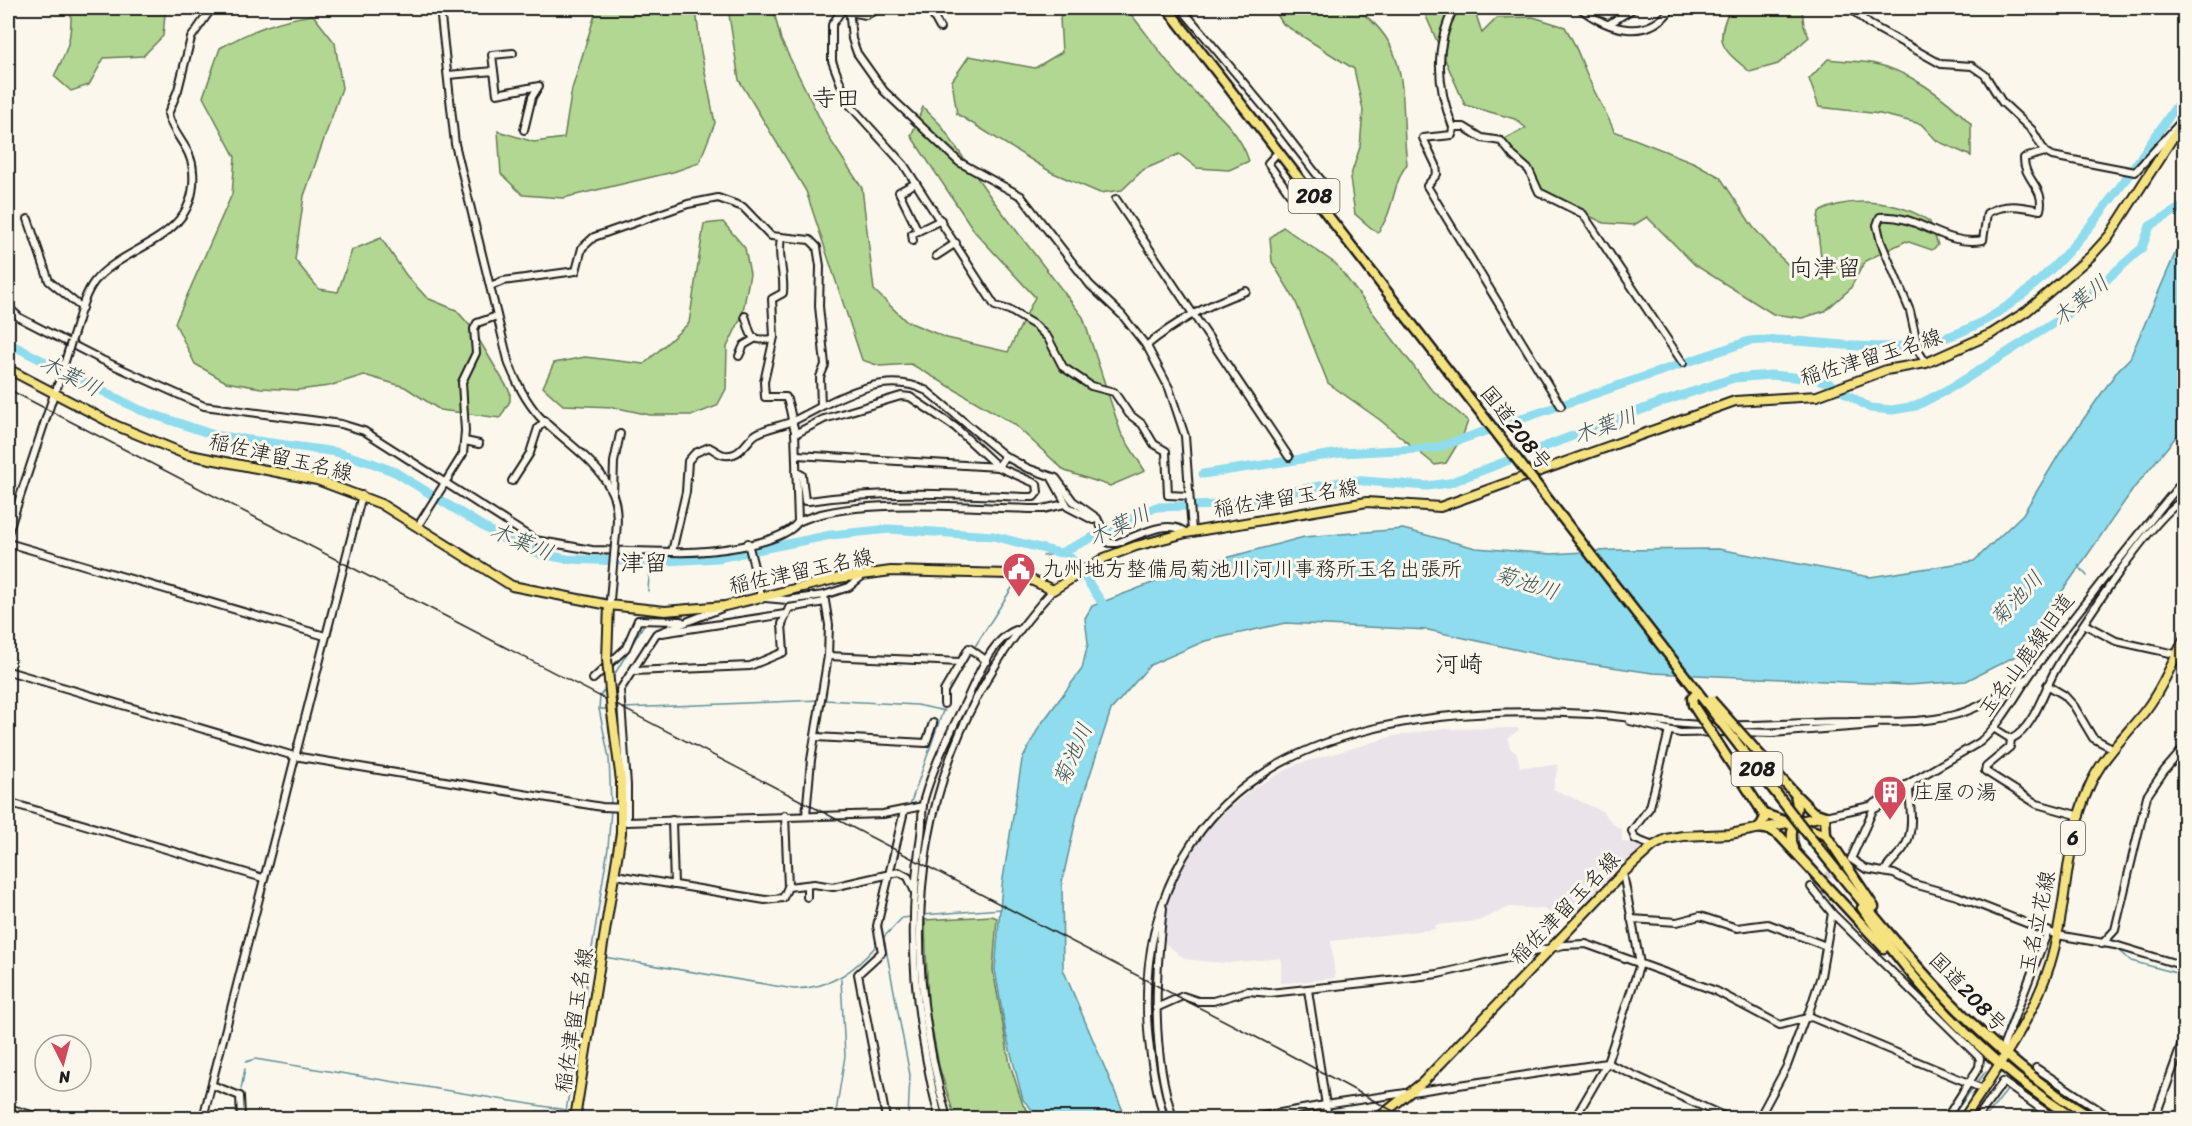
<svg xmlns="http://www.w3.org/2000/svg" width="2192" height="1126" font-family="Sriracha,'Klee One',sans-serif">
<rect width="100%" height="100%" fill="#fbf7ec"/>
<filter id="ink" filterUnits="userSpaceOnUse"><feTurbulence type="fractalNoise" baseFrequency=".0167" numOctaves="2"/><feDisplacementMap in="SourceGraphic" scale="12" xChannelSelector="R" yChannelSelector="G"/><feConvolveMatrix kernelMatrix="1 2 1 2 8 2 1 2 1" color-interpolation-filters="sRGB"/></filter>
<g filter="url(#ink)">
<path fill="#eae3ea" d="M1518 728 1519 730 1508 738 1510 748 1517 754 1520 767 1558 765 1553 789 1602 811 1613 824 1622 830V841L1645 847 1627 861 1573 920 1554 915 1544 909 1510 907 1478 921 1435 925V929L1331 941 1335 978 1297 982 1281 983V958L1226 963 1201 961 1185 959 1166 944 1162 935 1167 901 1184 863 1214 822 1252 789 1295 765 1394 736 1439 729Z"/>
<g fill="#b2d792" stroke="#677a57" stroke-width="1.5">
<path d="M71 8H170L165 14 163 36 143 56 104 58 89 85 71 91 54 76C68 50 72 38 71 8Z"/>
<path d="M597 8H696L700 47 715 123 699 163 673 172 563 198 523 195 501 174 498 131 534 142 564 138 572 89Z"/>
<path d="M728 8H773L781 40 831 141 862 188 874 290 906 321 947 338 1008 352 1035 297 975 232 911 136 923 107 940 124 992 199 1083 317 1121 433 1145 471 1110 486 1065 471 1014 424 911 364 880 366 862 360 806 191 739 80Z"/>
<path d="M1064 8H1126C1145 31 1162 56 1181 78 1206 106 1237 124 1249 161L1229 170 1197 168 1179 154 1143 170 1122 190 1100 193 1051 172 957 114 952 81 969 56 1035 68 1062 52 1060 18Z"/>
<path d="M1273 8H1354C1415 44 1399 103 1407 164 1391 186 1395 212 1377 233L1355 214 1350 178 1360 147 1363 110 1354 69 1283 24Z"/>
<path d="M1418 8H1474L1482 33 1497 18 1533 17 1565 27C1576 44 1581 61 1589 79 1596 97 1607 113 1614 131L1695 163 1720 177 1753 227 1777 254 1797 273 1824 280 1817 225 1819 212C1851 195 1901 201 1930 222L1938 245 1932 250 1906 241 1865 261 1850 289 1825 311 1802 318 1773 314 1695 265 1647 217 1634 225 1604 223 1539 192 1529 170 1501 141 1526 128 1515 119 1465 105 1425 14Z"/>
<path d="M1730 8H1802L1804 26 1809 37 1778 64 1750 72C1722 48 1714 45 1730 8Z"/>
<path d="M313 15 335 43 342 88 304 196 295 260 319 289 338 292 352 250 381 238 406 275 427 298 456 310 472 328 510 392V401L500 418 440 410 405 387 364 375 329 386 298 390 261 388 226 382 195 364 175 323 232 194 235 157 203 97 220 48C250 31 277 20 313 15Z"/>
<path d="M1828 59C1842 61 1857 61 1871 63 1908 70 1945 97 1971 124V156L1937 141 1921 124 1880 114 1819 107 1809 79Z"/>
<path d="M723 222 745 248 750 274 742 316 727 347 726 389 717 406 693 415H650L613 407 563 405 543 387 554 363 585 357 644 364 689 323 704 224Z"/>
<path d="M1283 227 1336 264 1430 388 1468 421 1463 435 1446 463 1435 465 1380 420 1328 383 1295 300 1272 262 1270 238Z"/>
<path d="M992 916 997 918 993 970 1010 1064 1023 1105 1035 1118H955L939 1066 928 1006 925 920Z"/>
</g>
<path fill="#8edced" stroke="#608f99" stroke-width="1.5" d="M2184 233V427L2134 488 2018 655 1966 681 1909 685 1653 673 1563 660 1428 630 1285 623 1205 641 1150 665 1111 710 1077 815 1062 882 1063 969 1126 1118H1040L1023 1100 1006 1034 995 970 1002 885 1022 760 1039 727 1082 669 1088 643 1085 618 1092 606 1199 565 1304 537 1403 529 1476 548 1552 554 1615 550 1718 549 1870 577 1974 561 2023 514 2061 451 2118 370 2130 358Z"/>
<g fill="none" stroke-linecap="round" stroke-linejoin="round">
<g stroke="#608f99" stroke-width="1.5">
<path d="M1043 556 1064 552"/>
<path d="M2078 565 2087 576"/>
<path d="M648 591 650 562"/>
<path d="M974 648 1017 580"/>
<path d="M613 677 644 624"/>
<path d="M607 686 600 696 599 709 609 758 611 804"/>
<path d="M947 695 971 652"/>
<path d="M824 700 917 705 945 711"/>
<path d="M624 708 820 700"/>
<path d="M600 709H610"/>
<path d="M2162 769 2184 740"/>
<path d="M910 805 945 705"/>
<path d="M902 831 908 813"/>
<path d="M891 879 881 923 910 1075 908 1118"/>
<path d="M922 915 1001 909"/>
<path d="M883 938 902 918 911 917"/>
<path d="M2071 941 2119 950 2131 961 2184 975"/>
<path d="M604 957 794 989C832 988 854 971 878 944"/>
<path d="M2004 1031 2036 951"/>
<path d="M246 1062 255 1059 566 1110"/>
<path d="M1976 1084 1986 1071"/>
<path d="M241 1089 245 1069"/>
<path d="M1953 1115 1973 1088"/>
<path d="M565 1118 608 848 611 809"/>
<path d="M835 1118 845 1056 841 979"/>
<path d="M1985 1118 2008 1089"/>
</g>
<g stroke="#8edced" stroke-width="9">
<path d="M8 343 140 410 214 435 336 452 372 463 395 472 500 537 541 554 567 559 650 562 718 558 831 535 890 529 993 536 1060 553 1156 507 1221 505 1351 480 1427 486 1449 483 1662 402 1734 378 1770 375 1815 379 1827 382 1870 408 1892 410 1916 406 1956 385 2068 314 2142 248 2150 226 2180 208H2184"/>
<path d="M1203 474 1341 453 1436 448 1749 341C1803 336 1858 352 1912 345 2037 330 2119 187 2184 95"/>
<path d="M1064 552 1074 561 1107 610"/>
</g>
<path stroke="#dad6cd" stroke-width="6" stroke-dasharray="6 3" stroke-linecap="butt" d="M1811 887 1847 861"/>
<g stroke="#1c1c1c" stroke-width="10">
<g id="minor">
<path d="M440 8 455 144 509 364C517 383 525 400 539 416 563 441 598 460 612 493 619 509 617 528 615 544"/>
<path d="M843 8 832 25V61L848 103 904 165 995 306 1009 310 1036 326 1048 338 1063 367 1091 386 1114 392 1129 414 1142 424 1154 444 1166 451 1168 495 1189 496"/>
<path d="M849 8 852 39 857 53 884 91 959 162 1021 196 1090 285 1122 315 1148 348 1169 388 1185 436 1192 531"/>
<path d="M929 8 940 28"/>
<path d="M1181 8 1274 119 1321 180V187"/>
<path d="M1454 8C1434 47 1437 88 1453 127L1452 135 1423 138 1436 165 1437 174 1427 186 1561 406"/>
<path d="M1580 8C1608 30 1647 42 1672 8"/>
<path d="M1850 8 1869 24 1941 64 1972 66 1985 75 2002 102 2032 130 2045 152 2052 156 2135 172 2179 124"/>
<path d="M849 12 866 15 874 11"/>
<path d="M1609 24 1634 8"/>
<path d="M494 71 492 55 513 53"/>
<path d="M448 75 494 71 497 94 539 86 532 97 524 130"/>
<path d="M1453 127H1464L1482 138 1501 141 1513 156 1529 170 1539 192 1583 214 1683 363"/>
<path d="M1279 151 1268 163 1297 204"/>
<path d="M916 183 899 192 918 231"/>
<path d="M1116 199 1289 457"/>
<path d="M28 219 49 281 82 308"/>
<path d="M781 238C777 257 785 273 783 293L772 299 774 337 764 382 765 397H786C791 408 791 420 795 431L798 522C780 547 701 553 672 552L686 492 688 461 695 453 709 447C718 452 723 458 734 454 744 451 749 437 758 433 769 427 782 426 793 421 834 401 882 368 927 391L1005 456 1027 468 1056 478 1073 501 1097 518 1109 543H1117C1136 537 1169 517 1186 533"/>
<path d="M913 241 912 234 941 220"/>
<path d="M936 256 956 243"/>
<path d="M490 286 503 281 576 271 582 248 594 237 688 204 718 198 743 207 771 236 810 240 817 247 820 266 819 306 825 365 820 377 821 406"/>
<path d="M8 307 20 318 102 360 204 406 341 424 364 431 535 540 592 550 672 552"/>
<path d="M745 316C752 334 747 342 773 339"/>
<path d="M71 342C78 323 82 298 94 282 124 244 199 241 193 171 192 148 173 136 168 114L178 90 191 38 212 8"/>
<path d="M1146 346C1176 321 1209 304 1246 291"/>
<path d="M739 356 744 345 756 338"/>
<path d="M1926 363 1919 352 1910 311 1881 242 1877 225 1880 217C1919 213 1942 247 1983 240L1987 213C2005 203 2020 206 2040 210 2046 188 2023 179 2024 158L2045 152"/>
<path d="M795 434 824 419 901 396 910 397 955 427 998 467 1037 484 1038 492 1034 497H1028C954 494 882 490 809 501H805L802 475 796 472"/>
<path d="M465 441 479 444"/>
<path d="M797 455 998 467 1005 456"/>
<path d="M1052 478 1068 507 1093 520"/>
<path d="M512 481 530 453 538 428 545 421"/>
<path d="M613 494 614 462 620 434"/>
<path d="M798 522C854 495 979 509 1043 509L1065 504"/>
<path d="M418 526 463 454 465 431 462 382 476 353 474 329 477 323 497 316"/>
<path d="M8 533 55 391"/>
<path d="M8 543 325 636"/>
<path d="M748 543 762 599"/>
<path d="M765 598 787 600 824 595"/>
<path d="M722 608 656 634 620 690 627 785V822L883 814 923 806"/>
<path d="M2084 624 2116 641 2184 656"/>
<path d="M662 633 785 614"/>
<path d="M828 656 960 662"/>
<path d="M8 671 294 756 602 807 627 808"/>
<path d="M633 671 750 666 784 652 782 624 789 608 825 602"/>
<path d="M593 679 626 648 638 620 681 621"/>
<path d="M2047 685 2064 695 2074 706 2093 738 2112 748"/>
<path d="M944 704V691L969 648 987 661"/>
<path d="M1630 721 1680 733 1729 732"/>
<path d="M1995 729 2011 739"/>
<path d="M1739 732 1772 733 1875 725"/>
<path d="M816 737 926 743 933 723"/>
<path d="M2011 739C2035 728 2044 688 2057 667 2076 634 2155 512 2184 500"/>
<path d="M2011 739 2010 747 1986 767 1985 771 2037 804 2080 816"/>
<path d="M1913 781 1909 790 1873 810 1851 859 1866 869 1894 874 1914 884 1957 896 2057 935 2115 945 2184 966"/>
<path d="M8 802 263 878"/>
<path d="M806 815 811 760 828 656 829 625 824 595 849 587 866 573"/>
<path d="M1825 816 1870 806 1980 742C2005 720 2017 691 2037 665 2085 603 2133 540 2184 480"/>
<path d="M672 820 674 885"/>
<path d="M1653 846 1635 839 1632 831 1650 807 1669 731"/>
<path d="M1884 872C1890 861 1903 853 1907 842 1914 827 1910 806 1909 790"/>
<path d="M616 875 765 900 783 898 788 887 785 815"/>
<path d="M788 887 814 884 833 887 899 872 908 877 914 890"/>
<path d="M1811 887 1832 913 1980 1058 1979 1067 1949 1114 1956 1118"/>
<path d="M807 897V885"/>
<path d="M1163 908C1155 979 1151 1050 1173 1118"/>
<path d="M1631 919 1677 922 1700 916 1737 928 1768 924 1826 946"/>
<path d="M2102 944 2115 930 2147 796 2164 771 2184 748"/>
<path d="M1308 990 1328 1118"/>
<path d="M1156 1008 1183 996 1198 1001H1213L1248 991 1270 993 1373 982 1438 974 1564 945 1586 944 1716 991 1780 1025 1811 1017 1983 1089"/>
<path d="M1811 1017 1808 1015 1821 976 1832 913"/>
<path d="M2001 1052 2048 931"/>
<path d="M2036 1068 2111 1118"/>
<path d="M212 1085 240 1096 241 1118"/>
<path d="M8 1108 42 1118"/>
<path d="M203 1118 362 495"/>
<path d="M886 1118 858 974 882 952 877 926 904 811"/>
<path d="M939 1118C915 1018 906 938 921 835 923 823 921 810 924 799 934 764 951 731 967 699 977 677 992 639 1016 630"/>
<path d="M947 1118C893 928 916 740 1053 590"/>
<path d="M1164 1118C1140 1031 1137 937 1184 856 1262 720 1450 706 1590 714 1627 716 1665 724 1702 725 1751 727 1800 722 1849 722 1883 721 1921 724 1954 715 1982 708 2002 692 2027 678"/>
<path d="M1252 1118 1325 1105 1607 1063 1728 1118"/>
<path d="M1575 1118 1607 1063 1640 964 1623 873"/>
<path d="M1759 1118 1787 1066 1804 1020"/>
<path d="M1977 1118 2003 1082 2054 1118"/>
<path d="M2155 1118 2184 1038"/>
</g>
</g>
<g stroke="#1c1c1c" stroke-width="12">
<g id="major">
<path d="M8 369 117 426 185 454 317 480 381 504 512 586 609 605 665 611 725 606 839 578 891 571 1009 574 1029 579 1053 590 1104 558 1136 546 1186 533 1367 502 1440 507 1735 401 1817 396 1886 370 1926 363 1991 334 2027 311 2091 256 2110 235 2184 120"/>
<path d="M607 659 609 605"/>
<path d="M575 1118 621 833V781L612 713"/>
<path d="M1378 1118 1423 1082 1623 873 1653 846 1666 839 1683 836 1730 834 1825 816"/>
<path d="M1964 1118C1996 1069 2032 1021 2050 964 2068 906 2064 844 2089 787 2103 755 2128 734 2148 707 2163 686 2173 662 2184 639"/>
</g>
</g>
<g stroke="#1c1c1c" stroke-width="13">
<g id="highway">
<path d="M1167 8 1460 386"/>
<path d="M1795 794 1813 812 1825 816 1826 835 1874 907"/>
<path d="M1760 808 1765 818 1759 828 1771 830 1780 836 1884 948"/>
<path d="M1764 814 1826 835"/>
<path d="M1817 846C1898 946 1981 1051 2092 1118"/>
<path d="M1794 848C1786 829 1802 814 1795 795"/>
<path d="M1862 908C1918 990 1989 1065 2073 1118"/>
</g>
</g>
<use href="#minor" stroke="#fbf7ec" stroke-width="6"/>
<use href="#major" stroke="#f5e381" stroke-width="8"/>
<use href="#highway" stroke="#f5e381" stroke-width="8"/>
<path stroke="#1c1c1c" stroke-width="1.5" d="M8 389 1277 1048 1406 1118"/>
<g stroke="#1c1c1c" stroke-width="10" stroke-linecap="butt">
<g id="minor-bridge">
<path d="M1297 204 1321 187"/>
<path d="M57 388 71 342"/>
<path d="M610 600 615 544"/>
</g>
</g>
<g stroke="#1c1c1c" stroke-width="12" stroke-linecap="butt">
<path id="major-bridge" d="M607 659 612 713"/>
</g>
<g stroke="#1c1c1c" stroke-width="13" stroke-linecap="butt">
<g id="highway-bridge">
<path d="M1460 386 1817 846"/>
<path d="M1698 692 1692 698 1693 705 1760 808"/>
<path d="M1711 700 1795 794"/>
</g>
</g>
<use href="#minor-bridge" stroke="#fbf7ec" stroke-width="6"/>
<use href="#major-bridge" stroke="#f5e381" stroke-width="8"/>
<use href="#highway-bridge" stroke="#f5e381" stroke-width="8"/>
</g>
</g>
<defs>
<g id="civic-pin" transform="scale(1.725)"><path d="M0 17L-7.5 6A9.5 9.5 0 1 1 7.5 6Z" fill="#d1495b" stroke="#fbf7ec"/><path d="M-.6-6.5H3V-4.5H.6V-3L4-1V1h2V6H-6V1h2V-1L-.6-3ZM-1.2 2.5V6h2.4V2.5Z" fill="#fff"/></g>
<g id="building-pin" transform="scale(1.725)"><path d="M0 17L-7.5 6A9.5 9.5 0 1 1 7.5 6Z" fill="#d1495b" stroke="#fbf7ec"/><path d="M-4-6H4V6H1V3H-1V6H-4ZM-2.5-4.3h1.7v1.8h-1.7ZM.8-4.3h1.7v1.8H.8ZM-2.5-1h1.7V.8h-1.7ZM.8-1h1.7V.8H.8Z" fill="#fff"/></g>
</defs>
<g fill-rule="evenodd">
<use href="#civic-pin" x="1019" y="569"/>
<use href="#building-pin" x="1890" y="792"/>
</g>
<g text-anchor="middle" stroke-width="6" stroke-linejoin="round" paint-order="stroke">
<g fill="#fbf7ec" stroke="#5f5e5a" stroke-width="1.5">
<rect x="1288.5" y="179" width="51" height="34" rx="4.5"/>
<rect x="1731.5" y="752" width="51" height="34" rx="4.5"/>
<rect x="2061" y="821" width="24" height="34" rx="4.5"/>
</g>
<g font-size="20" font-weight="bold" fill="#1c1c1c">
<text x="1314" y="203">208</text>
<text x="1757" y="776">208</text>
<text x="2073" y="845">6</text>
</g>
<g font-size="21" fill="#1c1c1c" stroke="#fbf7ec">
<text transform="translate(1871 357) rotate(-17)" y="7">稲佐津留玉名線</text>
<text transform="translate(1516 428) rotate(52)" y="7">国道208号</text>
<text transform="translate(281 457) rotate(13)" y="7">稲佐津留玉名線</text>
<text transform="translate(1286 498) rotate(-9)" y="7">稲佐津留玉名線</text>
<text transform="translate(801 571) rotate(-12)" y="7">稲佐津留玉名線</text>
<text transform="translate(2026 655) rotate(-54)" y="7">玉名山鹿線旧道</text>
<text transform="translate(1565 908) rotate(-46)" y="7">稲佐津留玉名線</text>
<text transform="translate(2037 922) rotate(-78)" y="7">玉名立花線</text>
<text transform="translate(1968 992) rotate(46)" y="7">国道208号</text>
<text transform="translate(574 1020) rotate(-81)" y="7">稲佐津留玉名線</text>
</g>
<g font-size="21" fill="#1c1c1c" stroke="#fbf7ec" text-anchor="start">
<text x="1042" y="576">九州地方整備局菊池川河川事務所玉名出張所</text>
<text x="1913" y="799">庄屋の湯</text>
</g>
<g font-size="22" font-style="italic" fill="#3e565b" stroke="#fbf7ec">
<text transform="translate(2080 300) rotate(-39)" y="8">木葉川</text>
<text transform="translate(71 375) rotate(27)" y="8">木葉川</text>
<text transform="translate(1605 425) rotate(-20)" y="8">木葉川</text>
<text transform="translate(1119 525) rotate(-25)" y="8">木葉川</text>
<text transform="translate(522 541) rotate(22)" y="8">木葉川</text>
<text transform="translate(1527 582) rotate(18)" y="8">菊池川</text>
<text transform="translate(2016 598) rotate(-47)" y="8">菊池川</text>
<text transform="translate(1072 754) rotate(-66)" y="8">菊池川</text>
</g>
<g font-size="24" fill="#1c1c1c" stroke="#fbf7ec">
<text x="836" y="106">寺田</text>
<text x="1825" y="276">向津留</text>
<text x="644" y="571">津留</text>
<text x="1459" y="672">河崎</text>
</g>
</g>
<rect width="2192" height="1126" fill="none" stroke="#fbf7ec" stroke-width="30"/>
<rect x="15" y="15" width="2162" height="1096" fill="none" stroke="#1c1c1c" stroke-width="2" filter="url(#ink)"/>
<g transform="translate(63 1063) rotate(174)"><circle r="28" fill="#fbf7ec" stroke="#a29f99" stroke-width="1.5"/>
<path d="M0-4.5L10 22L0 15L-10 22Z" fill="#d1495b"/>
<text y="-9" font-size="16" font-weight="bold" text-anchor="middle" fill="#1c1c1c">N</text>
</g>
</svg>
